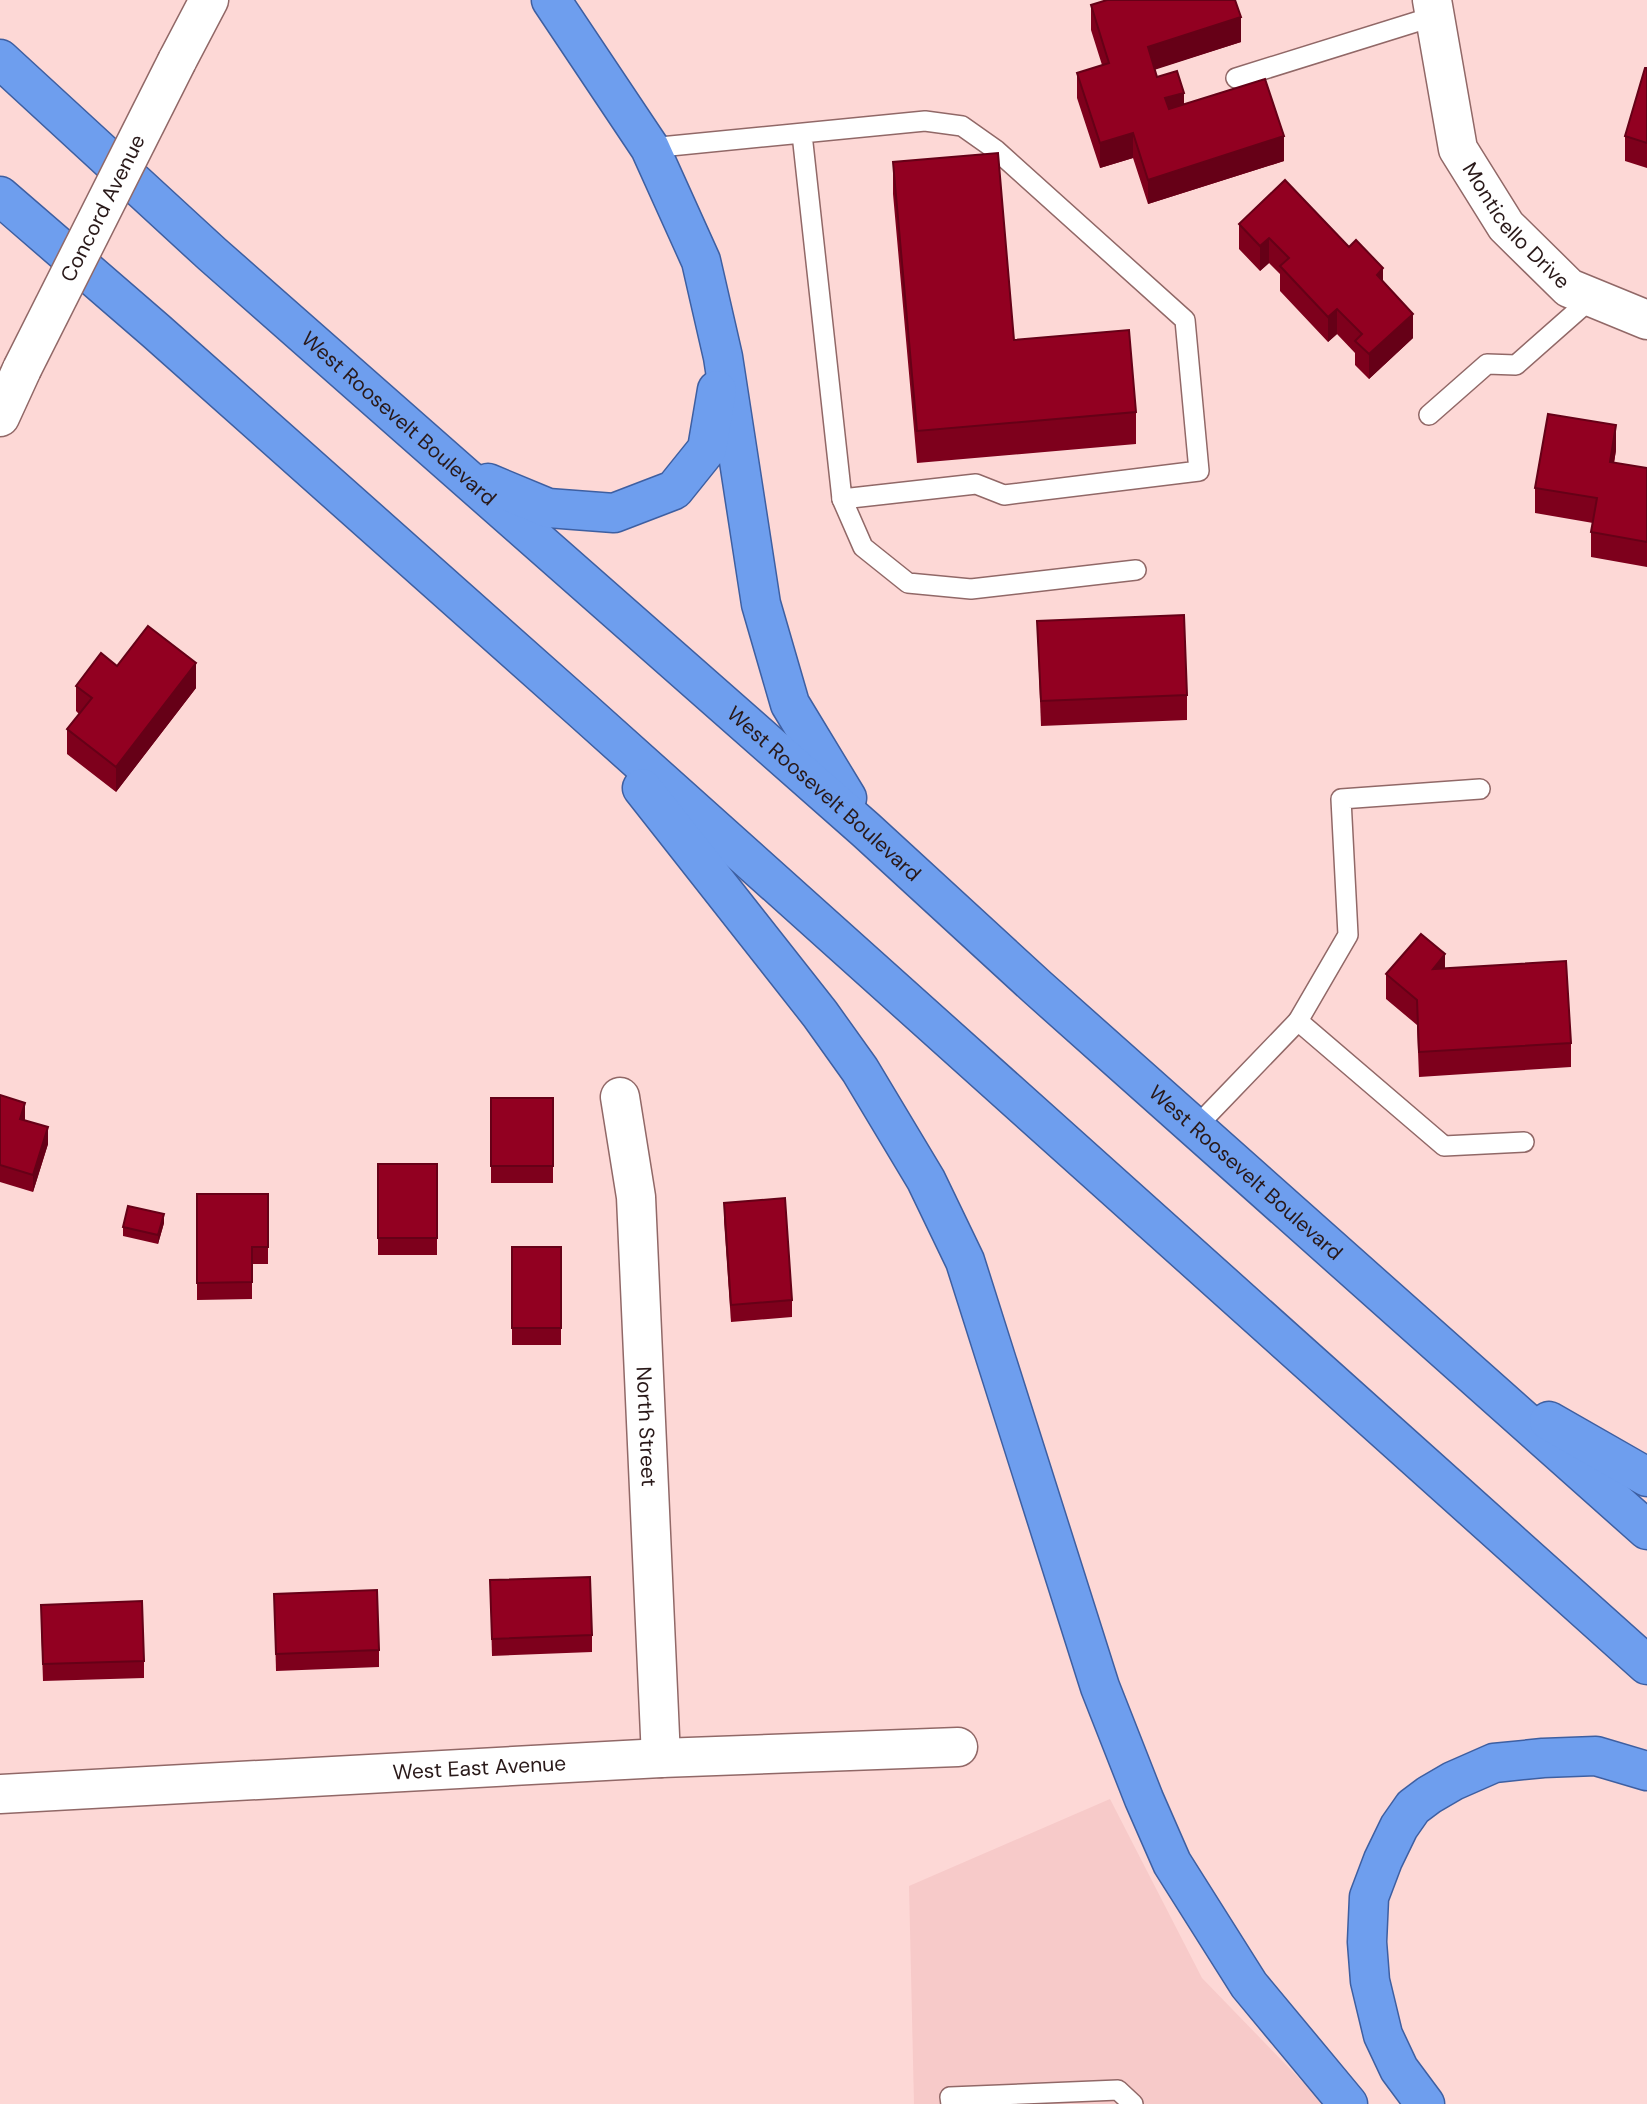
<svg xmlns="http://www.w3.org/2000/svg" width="1647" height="2104" font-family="'DM Sans',sans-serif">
<rect width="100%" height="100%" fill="#fdd8d6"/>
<path fill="#f7cac9" d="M1110 1799 1202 1978 1324 2104H914L909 1886Z"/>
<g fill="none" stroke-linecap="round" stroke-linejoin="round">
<g stroke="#916867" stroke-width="22">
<g id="service">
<path d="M1236 78 1435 16"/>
<path d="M650 148 925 121 962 126 996 150 1185 320 1199 471 1004 495 976 484 842 499 802 134"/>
<path d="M1429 415 1487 364 1516 365 1593 297"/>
<path d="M842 499 863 547 908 583 971 589 1136 570"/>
<path d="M1298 1021 1348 935 1341 799 1480 789"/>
<path d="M1195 1128 1298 1021 1444 1146 1524 1142"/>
<path d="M951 2104 950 2097 1118 2090 1133 2104"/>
</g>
</g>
<g stroke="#916867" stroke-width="41">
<g id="minor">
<path id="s1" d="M1432 0 1458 149 1506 226 1569 288 1647 320"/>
<path id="s2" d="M620 1097 636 1197 661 1758"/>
<path id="s3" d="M0 1794 661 1758 958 1747"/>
</g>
</g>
<g stroke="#916867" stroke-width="41">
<g id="tertiary">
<path d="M177 61 209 0"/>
<path d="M0 417 22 369"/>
</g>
</g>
<g stroke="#3e5fa1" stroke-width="41">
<g id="trunk">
<path d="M551 0 650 148 701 261 723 357 761 604 790 704 847 798"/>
<path id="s4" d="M0 59 212 254 866 830 1037 987 1647 1530"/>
<path d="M0 196 156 331 581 709 1647 1665"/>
<path d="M488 483 548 508 614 513 674 490 707 449 717 390"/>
<path d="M642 788 820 1014 860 1070 926 1180 965 1261 1100 1687 1144 1799 1172 1863 1249 1985 1348 2104"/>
<path d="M1549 1421 1647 1477"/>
<path d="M1425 2104 1399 2069 1383 2035 1370 1981 1367 1942 1369 1897 1383 1860 1399 1827 1413 1807 1429 1795 1453 1781 1494 1763 1543 1758 1596 1756 1647 1771"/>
</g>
</g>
<use href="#service" stroke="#fff" stroke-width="19"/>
<use href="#minor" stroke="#fff" stroke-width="38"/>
<use href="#tertiary" stroke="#fff" stroke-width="38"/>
<use href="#trunk" stroke="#6e9eee" stroke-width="38"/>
<g stroke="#916867" stroke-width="41" stroke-linecap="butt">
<g id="tertiary-bridge">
<path id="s5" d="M22 369 177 61"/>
</g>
</g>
<use href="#tertiary-bridge" stroke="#fff" stroke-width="38"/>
</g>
<g fill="#7e001c">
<path d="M1091 5 1241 42 1155 69 1157 77 1184 105 1284 161 1148 204 1133 158 1100 168 1077 98V73L1102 65 1091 30Z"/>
<path d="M1647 68V168L1625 161V136Z"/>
<path d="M893 162 1014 340 1136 412V444L917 463 893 194Z"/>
<path d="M1239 224 1349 247 1383 282 1413 338 1369 379 1355 365V353L1337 334 1328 342 1280 291V274L1269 263 1260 271 1239 249Z"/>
<path d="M1616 450 1614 463 1647 468V567L1591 557V532L1593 523 1535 513V488Z"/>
<path d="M1037 621 1187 695V720L1041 726Z"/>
<path d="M117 666 196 688 116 792 67 754V729L79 714 76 711V686Z"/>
<path d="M1445 968 1571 1043V1067L1419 1077 1417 1025 1386 999V974Z"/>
<path d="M0 1095 48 1144 33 1192 0 1182Z"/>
<rect x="491" y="1098" width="62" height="85"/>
<rect x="378" y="1164" width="59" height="91"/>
<path d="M197 1194H268V1264H252V1299L197 1300Z"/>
<path d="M724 1203 792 1300V1317L731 1322 724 1220Z"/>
<path d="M164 1223 158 1244 123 1236V1227Z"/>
<rect x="512" y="1247" width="49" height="98"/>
<path d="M490 1580 592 1635V1652L492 1656Z"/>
<path d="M274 1594 379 1650V1667L276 1671Z"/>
<path d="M41 1622 144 1661V1678L43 1681Z"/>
</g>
<g fill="#660017">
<path d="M1241 17V42L1148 72V47Z"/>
<path d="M1184 93V118L1165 123V98Z"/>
<path d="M1133 133V158L1100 168V143Z"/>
<path d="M1284 136V161L1148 204V180Z"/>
<path d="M1269 238V263L1260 271V246Z"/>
<path d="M1383 268V293L1377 275Z"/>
<path d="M1337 309V334L1328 342V317Z"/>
<path d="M1413 314V338L1369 379V354Z"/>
<path d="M1616 425V450L1610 487V462Z"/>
<path d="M196 663V688L116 792V767Z"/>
<path d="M1445 954V979L1433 969Z"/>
<path d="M25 1103V1120L20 1119Z"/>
<path d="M48 1127V1144L33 1192V1175Z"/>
<path d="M164 1214V1223L158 1244V1235Z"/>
</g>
<g fill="#920021" stroke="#660017" stroke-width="2">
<path d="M1107 0H1235L1241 17 1148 47 1157 77 1177 71 1184 93 1165 98 1169 109 1265 79 1284 136 1148 180 1133 133 1100 143 1077 73 1109 63 1091 5Z"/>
<path d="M1645 68H1647V143L1625 136Z"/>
<path d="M998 153 1014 340 1129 330 1136 412 917 431 893 162Z"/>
<path d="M1285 180 1349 247 1356 240 1383 268 1377 275 1413 314 1369 354 1355 341 1362 334 1337 309 1328 317 1280 266 1289 258 1269 238 1260 246 1239 224Z"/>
<path d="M1548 414 1616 425 1610 462 1647 468V542L1591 532 1597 498 1535 488Z"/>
<path d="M1184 615 1187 695 1041 701 1037 621Z"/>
<path d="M148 626 196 663 116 767 67 729 92 698 76 686 101 653 117 666Z"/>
<path d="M1421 934 1445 954 1433 969 1566 961 1571 1043 1419 1052 1417 1000 1386 974Z"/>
<path d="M0 1095 25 1103 20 1119 48 1127 33 1175 0 1165Z"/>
<rect x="491" y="1098" width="62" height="68"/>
<rect x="378" y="1164" width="59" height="74"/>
<path d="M197 1194H268V1247H252V1282L197 1283Z"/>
<path d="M785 1198 792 1300 731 1305 724 1203Z"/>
<path d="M128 1206 164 1214 158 1235 123 1227Z"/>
<rect x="512" y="1247" width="49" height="81"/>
<path d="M590 1577 592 1635 492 1639 490 1580Z"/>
<path d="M377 1590 379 1650 276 1654 274 1594Z"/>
<path d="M142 1601 144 1661 43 1664 41 1605Z"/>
</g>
<g text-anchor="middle" stroke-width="7" stroke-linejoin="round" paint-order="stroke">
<g font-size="21" fill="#291919" stroke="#fdd8d6">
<text dy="7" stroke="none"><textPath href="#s5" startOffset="180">Concord Avenue</textPath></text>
<text dy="7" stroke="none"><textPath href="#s1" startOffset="248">Monticello Drive</textPath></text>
<text dy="7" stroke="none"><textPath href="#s4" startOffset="537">West Roosevelt Boulevard</textPath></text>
<text dy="7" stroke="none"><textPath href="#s4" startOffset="1104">West Roosevelt Boulevard</textPath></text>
<text dy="7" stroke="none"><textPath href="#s4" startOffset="1671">West Roosevelt Boulevard</textPath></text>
<text dy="7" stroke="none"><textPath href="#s2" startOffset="331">North Street</textPath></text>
<text dy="7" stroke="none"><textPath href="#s3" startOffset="480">West East Avenue</textPath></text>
</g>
</g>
</svg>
